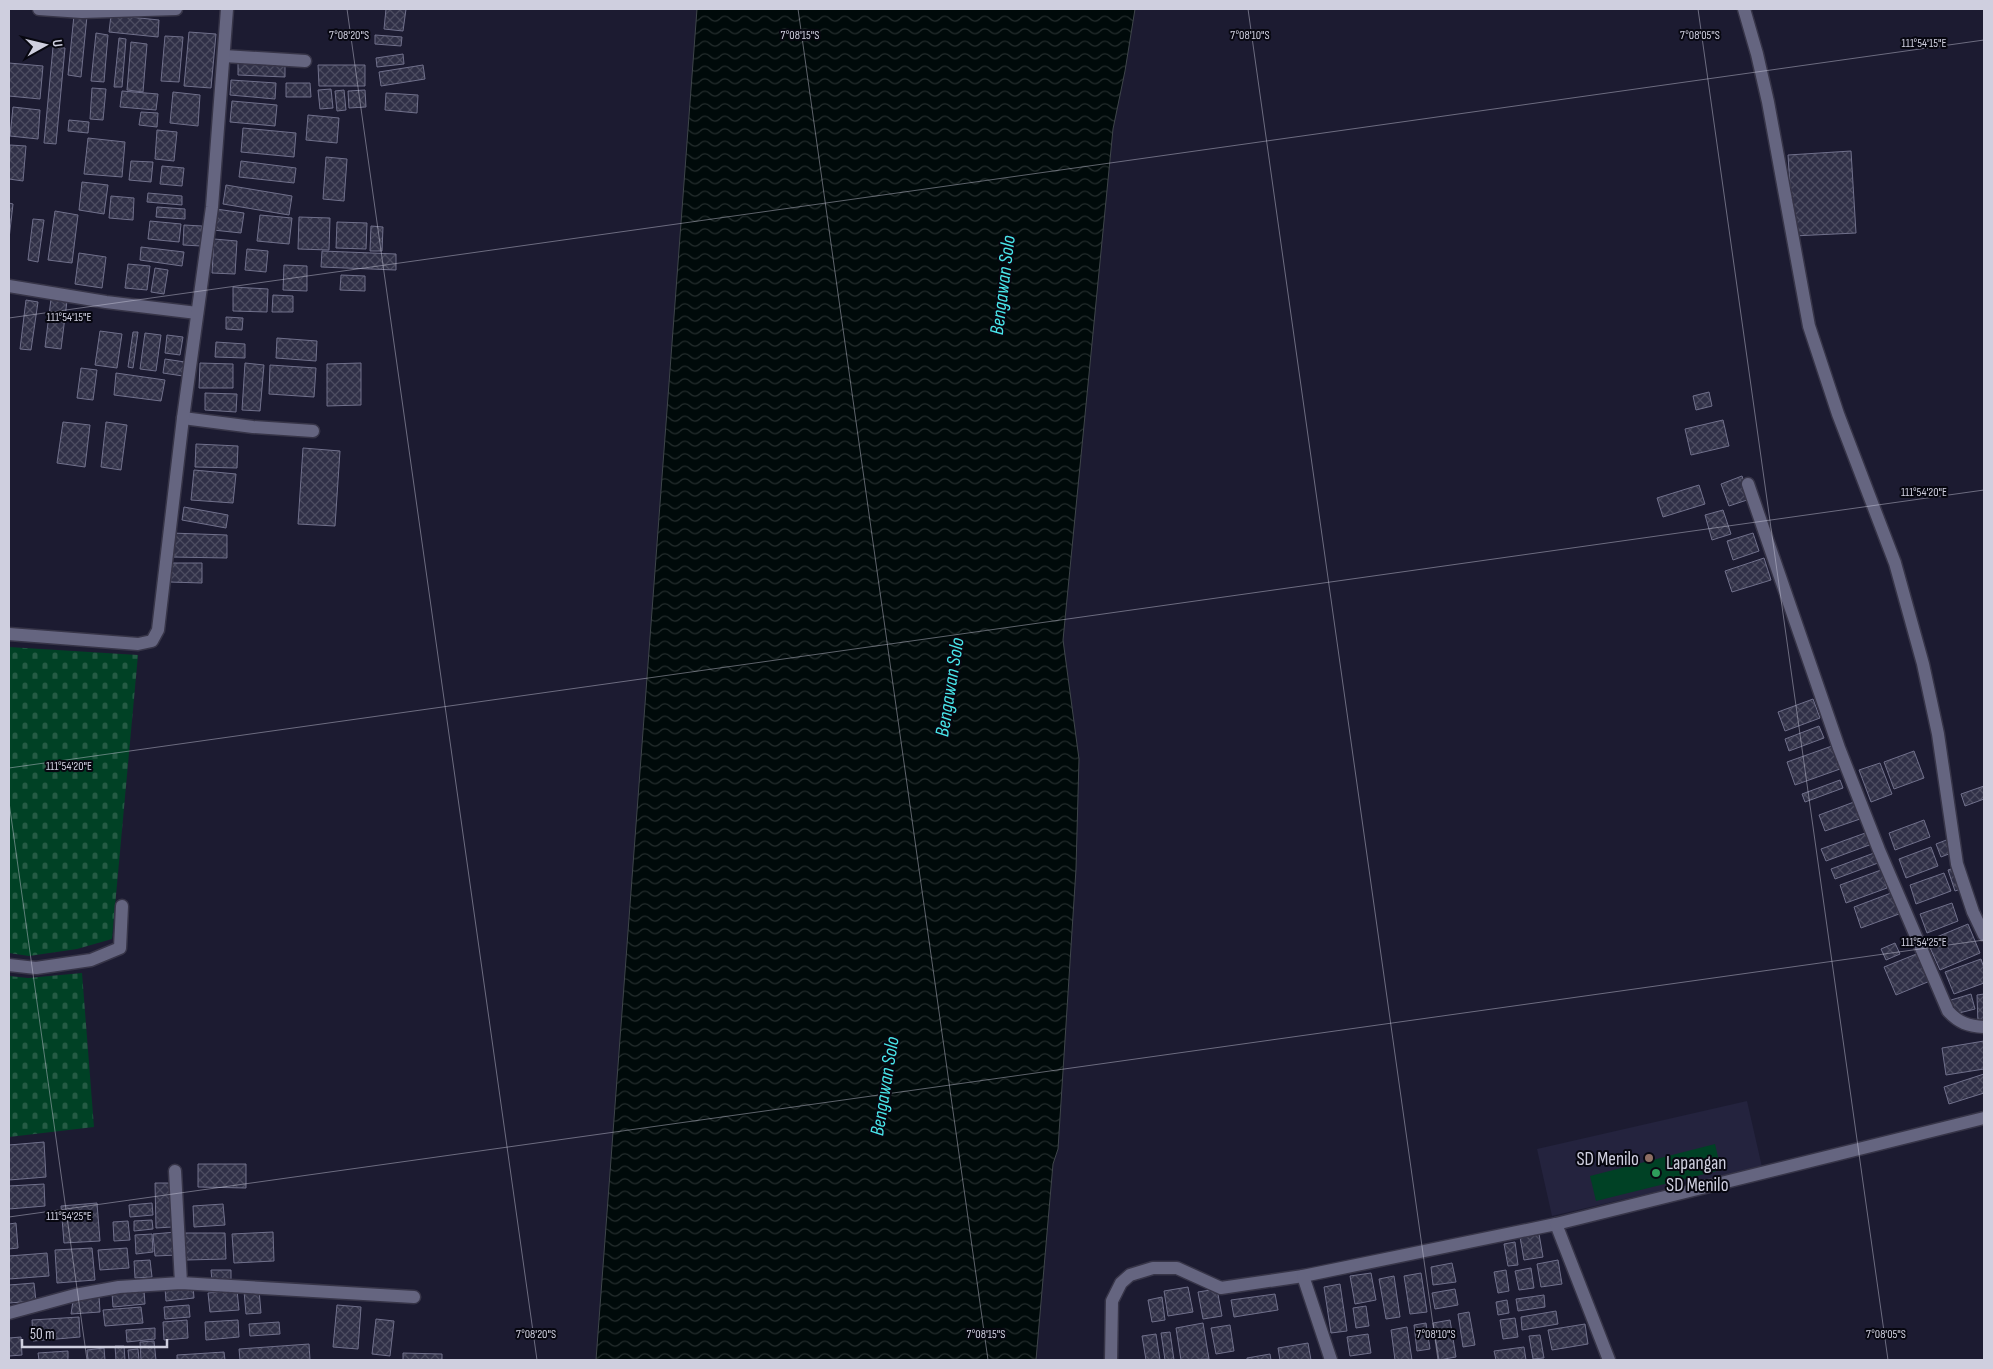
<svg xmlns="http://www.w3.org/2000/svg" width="1993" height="1369" font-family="'Sofia Sans Condensed',sans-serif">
<defs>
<pattern id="cemetery-stones" width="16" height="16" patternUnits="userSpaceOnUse" patternTransform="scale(1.25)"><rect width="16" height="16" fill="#004125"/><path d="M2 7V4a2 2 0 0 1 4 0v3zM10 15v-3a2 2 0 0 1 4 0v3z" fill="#245b44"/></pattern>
<pattern id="water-waves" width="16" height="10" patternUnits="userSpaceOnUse" patternTransform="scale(1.25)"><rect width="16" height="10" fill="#000a0a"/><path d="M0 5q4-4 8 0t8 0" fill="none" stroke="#242d2d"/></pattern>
<pattern id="building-cross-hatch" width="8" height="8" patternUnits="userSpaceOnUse" patternTransform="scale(1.25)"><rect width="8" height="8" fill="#303047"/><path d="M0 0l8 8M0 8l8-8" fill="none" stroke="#4d4d61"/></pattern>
</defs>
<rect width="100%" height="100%" fill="#1c1b31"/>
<path fill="#24233e" d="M1747 1101 1762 1167 1552 1216 1537 1149Z"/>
<g fill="url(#cemetery-stones)">
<path d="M9 647 138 655 112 939 77 949 29 956 9 953Z"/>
<path d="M82 973 94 1127 9 1137V976L28 978Z"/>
</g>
<path fill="#004125" d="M1715 1144 1721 1170 1596 1201 1590 1176Z"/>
<path fill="url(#water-waves)" stroke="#3e454a" d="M697 9H1135L1125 71 1113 129 1063 640 1079 759 1076 869 1058 1149 1053 1164 1036 1360H596Z"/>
<g fill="url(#building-cross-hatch)" stroke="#70708b">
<path d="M386 9H406L403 31 384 29Z"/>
<path d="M74 15 87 16 81 77 68 75Z"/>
<path d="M111 15 159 20 158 37 109 32Z"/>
<path d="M189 32 216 34 211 88 184 86Z"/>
<path d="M96 33 108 35 104 82 91 81Z"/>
<path d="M375 35 402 37 401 46 375 44Z"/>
<path d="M165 36 183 37 179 82 161 81Z"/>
<path d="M119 38 126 39 122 87H114Z"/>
<path d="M131 42 147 44 143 92 127 90Z"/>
<path d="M53 47 65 48 56 144 44 143Z"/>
<path d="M403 54 404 64 377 67 376 58Z"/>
<path d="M238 61 285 63V77L238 75Z"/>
<path d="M9 63 43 66 40 99 9 96Z"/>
<path d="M318 65H365V86H319Z"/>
<path d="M423 65 425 79 381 86 379 72Z"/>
<path d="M231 80 276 83 275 99 230 95Z"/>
<path d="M286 83H310L311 97H286Z"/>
<path d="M92 88 106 89 103 120 90 119Z"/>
<path d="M331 89 333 108 320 109 318 90Z"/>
<path d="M344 90 346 110 337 111 335 91Z"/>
<path d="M365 90 366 107 349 108 348 91Z"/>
<path d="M122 91 158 94 156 110 120 107Z"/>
<path d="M173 92 200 95 198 126 170 123Z"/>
<path d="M386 93 418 95 417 113 385 110Z"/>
<path d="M232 101 277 105 275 126 230 122Z"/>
<path d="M13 107 40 110 38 139 10 136Z"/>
<path d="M141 112 158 113 157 127 139 125Z"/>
<path d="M308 115 339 118 337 143 306 140Z"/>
<path d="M69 120 89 122 88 133 68 131Z"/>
<path d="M243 128 296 133 294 157 241 152Z"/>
<path d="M157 130 177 132 174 161 155 159Z"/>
<path d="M88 138 125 142 122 177 84 174Z"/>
<path d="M10 145 26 146 23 181 9 179Z"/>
<path d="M1851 151 1856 233 1793 236 1788 155Z"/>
<path d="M326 157 347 159 344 201 323 199Z"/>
<path d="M131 161 153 162 151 182 129 180Z"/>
<path d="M241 161 296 168 294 183 239 177Z"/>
<path d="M162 166 184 168 182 186 160 184Z"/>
<path d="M82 182 108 185 104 214 79 210Z"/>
<path d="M226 185 292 196 289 215 223 204Z"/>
<path d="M148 193 182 196V205L147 202Z"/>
<path d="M111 196 134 198 133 220 109 218Z"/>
<path d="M9 203 13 204 9 239Z"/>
<path d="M157 207 185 209V219L156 217Z"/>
<path d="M216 209 244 213 241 233 213 230Z"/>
<path d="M55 211 78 215 72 263 48 260Z"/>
<path d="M260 215 292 218 289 244 257 241Z"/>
<path d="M299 217 330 218 329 250 298 249Z"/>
<path d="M33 219 44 220 38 262 28 260Z"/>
<path d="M150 221 181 224 179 242 148 239Z"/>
<path d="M337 222 367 223 366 249 336 248Z"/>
<path d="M184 225 202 226 201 246 183 245Z"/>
<path d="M371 226 383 227 382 251H370Z"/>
<path d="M214 239 237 241 235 274 212 273Z"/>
<path d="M141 247 184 252 182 266 140 260Z"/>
<path d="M247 249 268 251 266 272 245 270Z"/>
<path d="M322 251 396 254V270L321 267Z"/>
<path d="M79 253 106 257 102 288 75 284Z"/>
<path d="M128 264 150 266 147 290 125 288Z"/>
<path d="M284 265 307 266V291L283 290Z"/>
<path d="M155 268 168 270 164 294 151 292Z"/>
<path d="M341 275 365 276V291L340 290Z"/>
<path d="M233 287 268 289 267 312 233 311Z"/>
<path d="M273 295 293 296V312H272Z"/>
<path d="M51 299 67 301 61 349 45 347Z"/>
<path d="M26 300 38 302 31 350 20 349Z"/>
<path d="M226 317 243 318 242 330 226 329Z"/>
<path d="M100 331 122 334 117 368 95 365Z"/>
<path d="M133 332H138L133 368 128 367Z"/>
<path d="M145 333 161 335 156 371 140 369Z"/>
<path d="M167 335 183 337 180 355 165 353Z"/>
<path d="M277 338 317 341 316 361 276 358Z"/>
<path d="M216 342 245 344V358L215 357Z"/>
<path d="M165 359 185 362 183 376 163 373Z"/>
<path d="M200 363 233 364V388H199Z"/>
<path d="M245 363 264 365 260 411 242 410Z"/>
<path d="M361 363V405L327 406V364Z"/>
<path d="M270 365 316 368 314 397 269 394Z"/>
<path d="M81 368 97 370 93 400 77 398Z"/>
<path d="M116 373 165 380 161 401 114 395Z"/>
<path d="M1709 392 1712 406 1696 410 1693 396Z"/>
<path d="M205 393 237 394 236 412 205 410Z"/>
<path d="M1723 420 1729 446 1691 455 1685 429Z"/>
<path d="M63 422 90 425 85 467 57 463Z"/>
<path d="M106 422 127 425 121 470 101 467Z"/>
<path d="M196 444 238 446 237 468 195 467Z"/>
<path d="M303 448 340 451 335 526 298 524Z"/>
<path d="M194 470 236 474 233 503 191 500Z"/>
<path d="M1742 476 1750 499 1729 506 1721 484Z"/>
<path d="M1699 485 1705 504 1663 517 1657 498Z"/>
<path d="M184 507 228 515 226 528 182 520Z"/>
<path d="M1723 510 1731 534 1712 540 1705 515Z"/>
<path d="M171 533 227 535V558L171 557Z"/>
<path d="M1753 533 1759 551 1733 560 1727 541Z"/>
<path d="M1764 558 1771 580 1732 592 1725 571Z"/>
<path d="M170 563H202V583L169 582Z"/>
<path d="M1813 699 1820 718 1785 731 1778 712Z"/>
<path d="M1819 726 1824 738 1789 751 1785 739Z"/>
<path d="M1832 746 1840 769 1795 785 1787 762Z"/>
<path d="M1914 751 1924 778 1894 789 1884 762Z"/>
<path d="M1880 763 1892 794 1871 802 1859 770Z"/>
<path d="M1840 780 1843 788 1805 802 1802 794Z"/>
<path d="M1984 786V799L1965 806 1961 794Z"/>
<path d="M1854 802 1860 819 1825 831 1819 815Z"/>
<path d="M1924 820 1930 837 1895 850 1889 833Z"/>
<path d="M1868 832 1872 844 1826 861 1821 849Z"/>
<path d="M1949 839 1954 852 1941 857 1936 844Z"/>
<path d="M1931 847 1938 866 1906 878 1899 859Z"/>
<path d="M1874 853 1878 863 1835 879 1831 869Z"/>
<path d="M1962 865 1970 886 1955 891 1948 870Z"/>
<path d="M1881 870 1887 888 1846 903 1840 885Z"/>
<path d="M1944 873 1951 891 1916 904 1910 885Z"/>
<path d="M1891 893 1899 914 1861 928 1854 907Z"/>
<path d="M1952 903 1958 921 1927 933 1920 914Z"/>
<path d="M1968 924 1980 953 1940 970 1927 941Z"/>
<path d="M1895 943 1900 954 1886 960 1881 949Z"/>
<path d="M1919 953 1930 981 1896 995 1884 967Z"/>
<path d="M1981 959 1984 968V983L1954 994 1945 972Z"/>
<path d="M1971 994 1975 1009 1955 1014 1951 1000Z"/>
<path d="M1984 994V1024H1978L1977 995Z"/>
<path d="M1984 1041V1069L1946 1075 1942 1048Z"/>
<path d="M1984 1074V1093L1949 1104 1944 1087Z"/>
<path d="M44 1142 46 1177 9 1180V1145Z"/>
<path d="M198 1164H246V1188L198 1187Z"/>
<path d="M155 1183H172V1227L156 1228Z"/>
<path d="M44 1184 45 1206 9 1209V1186Z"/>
<path d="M97 1203 100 1241 64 1243 61 1206Z"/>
<path d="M152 1203 153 1215 130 1217 129 1205Z"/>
<path d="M223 1204 225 1225 194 1227 193 1206Z"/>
<path d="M152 1220 153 1229 134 1231V1221Z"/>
<path d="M128 1221 130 1240 114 1241 113 1222Z"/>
<path d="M16 1223 18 1248 9 1249V1224Z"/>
<path d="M176 1232 177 1255 155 1256 153 1234Z"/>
<path d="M273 1232 274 1261 234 1263 232 1234Z"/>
<path d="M185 1233H225L226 1259 186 1260Z"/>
<path d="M152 1234 153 1252 136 1254 135 1235Z"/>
<path d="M1539 1234 1543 1257 1524 1260 1520 1237Z"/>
<path d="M1515 1242 1518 1265 1508 1266 1504 1244Z"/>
<path d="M92 1248 95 1280 57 1283 55 1250Z"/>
<path d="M127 1248 129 1268 100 1270 98 1250Z"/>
<path d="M47 1253 49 1276 9 1279V1256Z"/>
<path d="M150 1260 152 1277 135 1278 134 1261Z"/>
<path d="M1558 1260 1562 1284 1541 1287 1537 1264Z"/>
<path d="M1452 1263 1456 1282 1433 1285 1431 1267Z"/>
<path d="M1531 1268 1534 1288 1519 1290 1515 1271Z"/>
<path d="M211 1270H231V1281H212Z"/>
<path d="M1506 1270 1509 1291 1498 1293 1494 1272Z"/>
<path d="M1371 1273 1376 1300 1355 1304 1350 1276Z"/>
<path d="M1421 1273 1427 1312 1410 1314 1404 1276Z"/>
<path d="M1394 1276 1400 1317 1386 1319 1379 1279Z"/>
<path d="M34 1283 36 1301 9 1303V1285Z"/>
<path d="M1340 1284 1347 1331 1331 1333 1324 1287Z"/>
<path d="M193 1286 194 1298 166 1301 165 1288Z"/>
<path d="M1188 1287 1193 1312 1168 1316 1164 1291Z"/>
<path d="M1217 1289 1222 1316 1203 1319 1198 1292Z"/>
<path d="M1455 1289 1458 1305 1435 1309 1432 1293Z"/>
<path d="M144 1290 145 1304 113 1307 112 1293Z"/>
<path d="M237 1290 239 1310 210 1312 208 1293Z"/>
<path d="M259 1290 261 1313 246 1314 244 1291Z"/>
<path d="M1275 1294 1278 1310 1234 1317 1231 1300Z"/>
<path d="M99 1295 100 1312 71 1314 73 1301Z"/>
<path d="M1544 1295 1545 1307 1518 1311 1516 1299Z"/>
<path d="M1162 1297 1165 1320 1152 1322 1148 1300Z"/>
<path d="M1507 1300 1509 1313 1498 1315 1496 1302Z"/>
<path d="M189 1305 190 1317 165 1319 164 1307Z"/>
<path d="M337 1305 361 1307 358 1349 333 1347Z"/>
<path d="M1366 1306 1369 1326 1356 1328 1353 1308Z"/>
<path d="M141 1307 143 1323 105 1326 103 1310Z"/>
<path d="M1556 1311 1558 1324 1522 1330 1521 1317Z"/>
<path d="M1469 1312 1475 1345 1463 1347 1458 1314Z"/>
<path d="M79 1317 80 1337 33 1341 32 1320Z"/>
<path d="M1515 1318 1518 1337 1503 1339 1500 1320Z"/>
<path d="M376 1319 394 1321 390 1356 372 1354Z"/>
<path d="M187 1320 188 1338 164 1340 163 1322Z"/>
<path d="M238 1320 239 1337 206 1340 205 1322Z"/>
<path d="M1450 1320 1456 1357 1439 1360 1433 1323Z"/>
<path d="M279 1322 280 1334 250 1336 249 1324Z"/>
<path d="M1203 1323 1209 1359 1181 1360 1176 1328Z"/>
<path d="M1426 1323 1430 1349 1417 1351 1414 1325Z"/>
<path d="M1585 1324 1588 1344 1552 1350 1548 1330Z"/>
<path d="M1230 1325 1234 1351 1216 1354 1211 1328Z"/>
<path d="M1407 1327 1412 1360H1395L1391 1330Z"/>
<path d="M155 1328V1339L127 1342 126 1330Z"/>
<path d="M1170 1332 1174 1360H1165L1161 1333Z"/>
<path d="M1156 1334 1160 1360H1146L1142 1336Z"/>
<path d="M1368 1334 1371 1353 1350 1356 1347 1337Z"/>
<path d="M1540 1335 1544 1358 1533 1359 1529 1336Z"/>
<path d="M21 1337 22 1355 9 1356V1338Z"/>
<path d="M154 1341 156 1360H141L140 1342Z"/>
<path d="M1308 1343 1311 1360H1280L1278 1348Z"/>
<path d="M309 1344 310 1360H240L239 1349Z"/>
<path d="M115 1346H124L125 1360H116Z"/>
<path d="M1524 1347 1526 1360H1496L1494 1351Z"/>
<path d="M104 1348 105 1360H88L87 1350Z"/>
<path d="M138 1349 139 1360H129L128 1350Z"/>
<path d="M68 1351V1360H39L38 1353Z"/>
<path d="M224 1352 225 1360H177V1355Z"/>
<path d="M403 1353 442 1354V1360H403Z"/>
<path d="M1270 1354 1271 1360H1247V1358Z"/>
</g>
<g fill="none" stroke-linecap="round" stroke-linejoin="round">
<g stroke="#373548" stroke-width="15">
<g id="minor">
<path d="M39 9 82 12 176 9"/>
<path d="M1744 9 1757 54 1768 102 1809 326 1838 414 1895 563 1923 664 1938 734 1957 864 1973 912 1984 935"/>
<path d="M224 56 305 61"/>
<path d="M9 286 106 302 197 313"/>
<path d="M183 418 253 427 313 431"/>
<path d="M1748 484 1839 748 1879 850 1948 1011C1959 1023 1968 1026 1984 1027"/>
<path d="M9 634 138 644 152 641 158 630 183 418 212 207 227 9"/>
<path d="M9 965 36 968 91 960 120 948 122 906"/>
<path d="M175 1171 181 1283"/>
<path d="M9 1313 75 1295 119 1287 181 1283 414 1297"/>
<path d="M1111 1360 1112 1301 1121 1283 1130 1275 1153 1268H1177L1221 1288 1303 1276"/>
<path d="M1331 1360 1303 1276 1556 1224"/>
<path d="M1609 1360 1556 1224 1984 1118"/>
</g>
</g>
<use href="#minor" stroke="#656580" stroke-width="12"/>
</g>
<path fill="none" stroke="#cfcfdf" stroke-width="1" stroke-opacity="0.45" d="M347 9 537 1360M798 9 988 1360M1248 9 1438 1360M1698 9 1888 1360M9 318 1984 40M9 768 1984 490M9 802 87 1360M9 1217 1984 940"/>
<circle fill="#8d6e63" stroke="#070710" stroke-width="2" cx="1649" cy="1158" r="5"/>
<circle fill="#2e9e5b" stroke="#070710" stroke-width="2" cx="1656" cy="1173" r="5"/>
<g text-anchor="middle" stroke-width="4" stroke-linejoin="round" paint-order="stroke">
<g font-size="19" fill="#cfcfdf" stroke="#070710" text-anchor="end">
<text x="1639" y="1165">SD Menilo</text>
<text x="1666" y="1169" text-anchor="start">Lapangan<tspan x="1666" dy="22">SD Menilo</tspan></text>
</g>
<g font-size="20" font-style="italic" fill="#49e6ea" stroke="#070710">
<text transform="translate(1002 285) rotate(-83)" y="7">Bengawan Solo</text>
<text transform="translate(949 687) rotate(-81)" y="7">Bengawan Solo</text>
<text transform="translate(884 1086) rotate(-81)" y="7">Bengawan Solo</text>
</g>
</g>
<g font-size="12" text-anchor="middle" fill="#cfcfdf" stroke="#070710" stroke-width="4" stroke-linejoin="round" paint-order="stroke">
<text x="349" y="39">7°08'20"S</text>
<text x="800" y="39">7°08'15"S</text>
<text x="1250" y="39">7°08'10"S</text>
<text x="1700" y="39">7°08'05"S</text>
<text x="1924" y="47">111°54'15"E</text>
<text x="69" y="321">111°54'15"E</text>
<text x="1924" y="496">111°54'20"E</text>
<text x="69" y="770">111°54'20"E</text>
<text x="1924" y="946">111°54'25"E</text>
<text x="69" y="1220">111°54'25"E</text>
<text x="536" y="1338">7°08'20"S</text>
<text x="986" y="1338">7°08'15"S</text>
<text x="1436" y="1338">7°08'10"S</text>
<text x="1886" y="1338">7°08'05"S</text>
</g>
<rect width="1993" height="1369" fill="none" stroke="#cfcfdf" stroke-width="20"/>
<g transform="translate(45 45) rotate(82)" stroke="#070710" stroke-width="4" paint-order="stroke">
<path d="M0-4L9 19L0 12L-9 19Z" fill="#cfcfdf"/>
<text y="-8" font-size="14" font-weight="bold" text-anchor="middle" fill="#cfcfdf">U</text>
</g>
<path d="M22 1339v8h145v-8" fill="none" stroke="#cfcfdf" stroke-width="2.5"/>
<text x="30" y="1339" font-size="15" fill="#cfcfdf" stroke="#070710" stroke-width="4" paint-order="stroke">50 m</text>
</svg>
